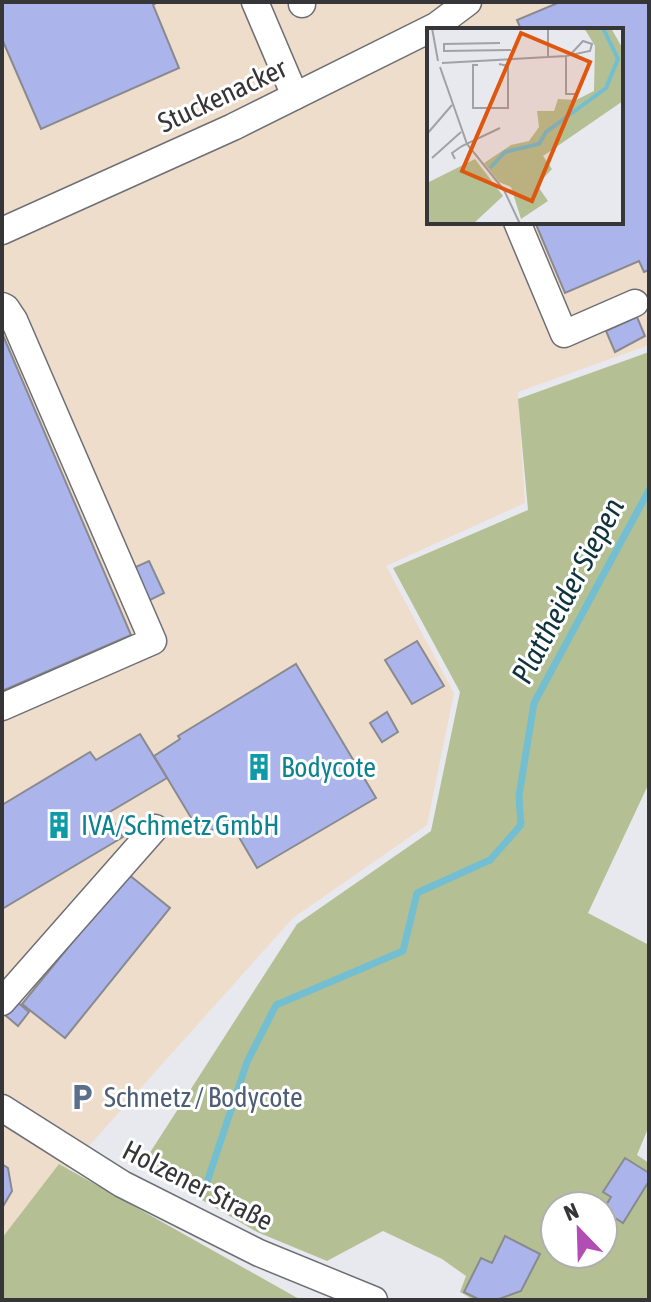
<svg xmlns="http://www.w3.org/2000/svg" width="651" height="1302" font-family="'Asap Condensed',sans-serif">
<rect width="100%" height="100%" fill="#e8e9ef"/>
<path fill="#eeddcb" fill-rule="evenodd" d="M2 2H649V345L518 392 525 503 386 566 454 693 427 825 293 918 2 1243ZM429 30H621V222H429Z"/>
<g fill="#b4c094" fill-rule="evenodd">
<path d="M649 352V783L588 913 649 945V1126L637 1155 649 1163V1300H474L460 1292 466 1276 442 1259 383 1231 327 1261 257 1232 142 1165 297 924 431 831 460 692 393 568 528 510 518 399ZM555 1206H603V1254H555Z"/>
<path d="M59 1164 301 1300H2V1238Z"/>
</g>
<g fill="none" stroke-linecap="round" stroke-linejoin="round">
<path stroke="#73bed1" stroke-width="7" d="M207 1182 247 1062 276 1005 403 951 417 893 490 860 521 825 519 796 534 703 649 490"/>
</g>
<g fill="#abb5ec" stroke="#898a8f" stroke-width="2">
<path d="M2 2H158L153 5 179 68 41 129 2 39Z"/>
<path d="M560 2H649V270L644 272 639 261 565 293 535 222H621V30H512L520 27 517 20Z"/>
<path d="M637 317 645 336 615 352 606 331Z"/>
<path d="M2 333 131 635 2 691Z"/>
<path d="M149 561 164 593 144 603 129 570Z"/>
<path d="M417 641 444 686 412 704 385 660Z"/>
<path d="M296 664 376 798 257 868 229 820 202 836 154 756 180 739 178 736Z"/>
<path d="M387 712 398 732 382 742 370 723Z"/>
<path d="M140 734 167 778 108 813 123 837 2 909V805L90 752 96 760Z"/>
<path d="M128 874 170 908 65 1038 22 1004Z"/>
<path d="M16 1001 29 1012 18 1026 5 1015Z"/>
<path d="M625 1158 649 1173V1181L623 1223 603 1210 611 1197 603 1192Z"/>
<path d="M2 1164 8 1168 12 1191 2 1208Z"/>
<path d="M505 1236 540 1254 521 1291 496 1300H480L464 1292 481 1258 492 1263Z"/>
</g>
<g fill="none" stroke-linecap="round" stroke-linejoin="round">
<g stroke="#6e6f75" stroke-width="29">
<g id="minor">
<path d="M255 2 295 96"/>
<path d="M302 2V4"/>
<path d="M517 222 564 334 635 303"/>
<path d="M2 231 233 127 436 26 468 2"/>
<path d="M2 306 6 308 14 320 153 641 2 707"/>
<path d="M2 1002 155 828"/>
<path d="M2 1108 122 1184 259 1253 374 1300"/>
</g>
</g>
<use href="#minor" stroke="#fff" stroke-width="26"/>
</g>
<defs>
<g id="building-bare" transform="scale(2.16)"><path d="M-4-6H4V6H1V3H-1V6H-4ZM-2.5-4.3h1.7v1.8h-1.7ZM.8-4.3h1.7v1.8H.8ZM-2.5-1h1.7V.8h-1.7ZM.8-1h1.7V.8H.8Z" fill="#0f9aa8" stroke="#fff" stroke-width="2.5" paint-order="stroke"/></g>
<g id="parking-bare" transform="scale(2.16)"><path d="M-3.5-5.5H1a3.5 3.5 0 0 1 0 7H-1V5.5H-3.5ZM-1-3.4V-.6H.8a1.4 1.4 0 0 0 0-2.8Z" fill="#5c6f8a" stroke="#fff" stroke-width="2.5" paint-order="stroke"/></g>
</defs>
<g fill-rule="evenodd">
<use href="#building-bare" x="259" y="767"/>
<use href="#building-bare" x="59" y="825"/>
<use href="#parking-bare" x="82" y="1097"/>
</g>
<g text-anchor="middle" stroke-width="6" stroke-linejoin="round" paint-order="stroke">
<g font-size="28" fill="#363638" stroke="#fff">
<text transform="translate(222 95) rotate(-25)" y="10">Stuckenacker</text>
<text transform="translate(198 1185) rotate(27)" y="10">Holzener Straße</text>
</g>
<g font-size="28" fill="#0d838f" stroke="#fff" text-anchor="start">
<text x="281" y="777">Bodycote</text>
<text x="81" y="835">IVA/Schmetz GmbH</text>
</g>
<g font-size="28" fill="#4e5e75" stroke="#fff" text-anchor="start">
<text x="104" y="1107">Schmetz / Bodycote</text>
</g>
<g font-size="30" font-style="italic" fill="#0e333c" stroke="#fff">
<text transform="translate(568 591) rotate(-62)" y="10">Plattheider Siepen</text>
</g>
</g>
<g transform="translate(427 28)">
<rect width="196" height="196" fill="#e8e9ef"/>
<path d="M157 0H184L196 21V73L116 128 125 141 110 157 121 173 94 191 84 159 72 154 57 135 84 117 102 113 112 99 110 83H127L131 71 149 72 167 63 168 18ZM48 131 76 168 46 196H0V155Z" fill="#b4c094"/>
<path fill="none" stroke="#73bed1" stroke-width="4" d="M63 140 78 124 112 116 119 104 179 60 191 31 176 0"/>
<path fill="none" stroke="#a1a1a6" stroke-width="2" d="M5 0 11 33M121 0V29M73 15 17 16V23L84 22M139 28V66H148M15 35 139 28 163 23 165 16 156 13 143 27M51 37H46V80H81V38L72 36M13 39 40 116 77 162 93 196M0 106 25 77M5 130 34 104M28 131 25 125 35 118 73 100"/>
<path fill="#df570e" fill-opacity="0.15" stroke="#df570e" stroke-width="4" d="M94 5 163 34 105 173 35 143Z"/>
<rect width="196" height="196" fill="none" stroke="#363638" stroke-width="4"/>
</g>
<rect width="651" height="1302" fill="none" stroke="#363638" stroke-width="8"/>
<g transform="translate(579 1230) rotate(337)"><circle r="38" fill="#ffffff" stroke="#afafaf" stroke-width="2"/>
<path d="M0-6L14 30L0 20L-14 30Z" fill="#b14db3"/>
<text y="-12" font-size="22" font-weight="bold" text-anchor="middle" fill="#363638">N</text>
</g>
</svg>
